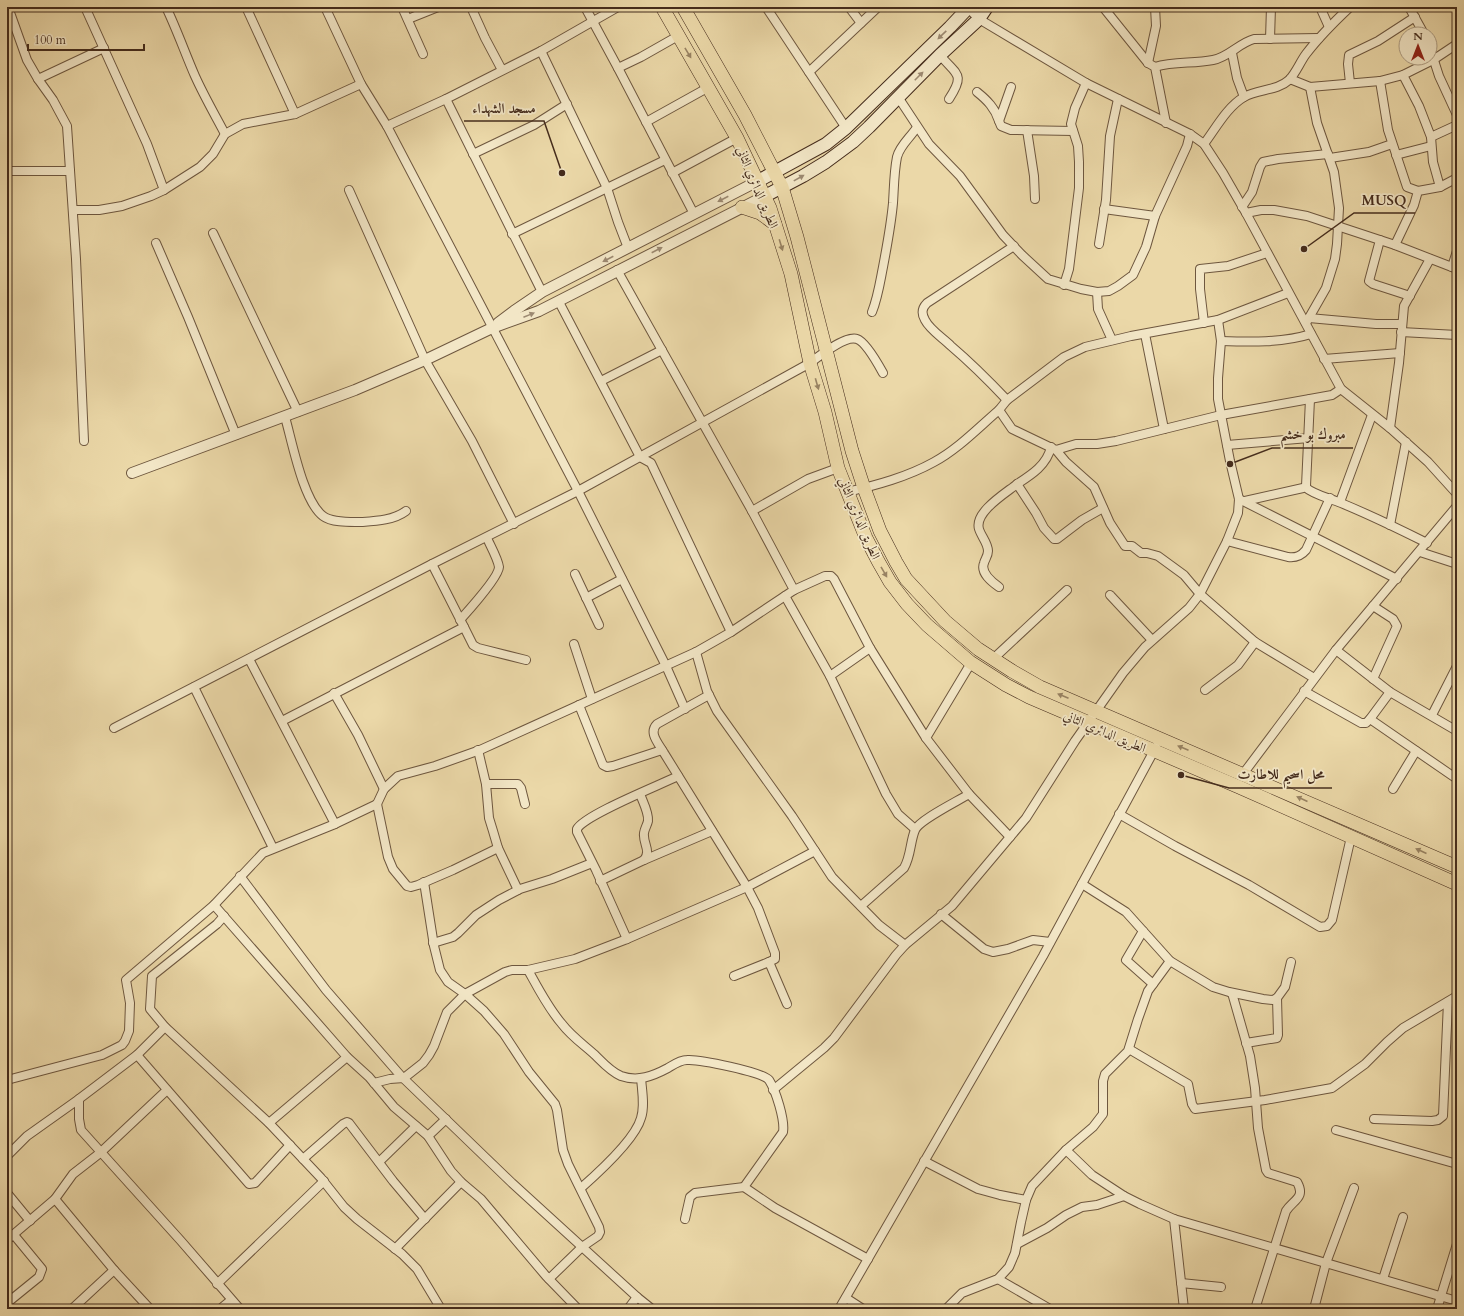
<svg xmlns="http://www.w3.org/2000/svg" width="1464" height="1316" font-family="Cardo,Amiri,serif">
<rect width="100%" height="100%" fill="#ebd8a8"/>
<filter id="stains"><feTurbulence type="fractalNoise" baseFrequency=".005" numOctaves="4"/><feColorMatrix values="0 0 0 0 .2 0 0 0 0 .09 0 0 0 0 .02 0 0 0 .5 -.17"/></filter>
<radialGradient id="worn" r=".72"><stop offset=".6" stop-color="#630" stop-opacity="0"/><stop offset="1" stop-color="#630" stop-opacity=".3"/></radialGradient>
<g fill="none" stroke-linecap="round" stroke-linejoin="round">
<g stroke="#6e573f" stroke-width="10">
<g id="minor">
<path d="M8 7 27 60 38 79 53 100 67 126 76 259 84 441"/>
<path d="M85 7 147 144 164 190"/>
<path d="M166 7C177 30 185 53 195 76 204 96 215 115 225 134"/>
<path d="M246 7 295 114"/>
<path d="M325 7 361 84 387 126 578 491 666 666 685 709"/>
<path d="M402 7 423 54"/>
<path d="M471 7 485 38 502 70"/>
<path d="M585 7 618 68 694 214"/>
<path d="M766 7 846 128"/>
<path d="M849 7 861 23"/>
<path d="M967 7 979 19 1086 83 1190 134 1204 144 1223 173 1246 213 1341 389 1390 428 1428 462 1457 494"/>
<path d="M1103 7 1148 63 1155 67 1166 123"/>
<path d="M1320 7 1329 27"/>
<path d="M1409 7 1424 34"/>
<path d="M408 19 438 7"/>
<path d="M1270 39 1271 7"/>
<path d="M1430 48 1439 76 1457 115"/>
<path d="M541 51 607 188 618 222 628 248"/>
<path d="M1232 53 1237 78 1244 97"/>
<path d="M940 55C956 75 966 73 949 99"/>
<path d="M1148 63 1156 26 1155 7"/>
<path d="M1155 67C1174 61 1193 64 1213 60 1229 57 1239 43 1254 39L1319 38"/>
<path d="M618 68 641 57 678 36"/>
<path d="M809 72 878 7"/>
<path d="M1403 75 1419 106 1431 137 1457 125"/>
<path d="M38 79 104 48"/>
<path d="M1290 79 1310 87 1380 81 1403 75 1433 60 1457 44"/>
<path d="M1380 81 1388 130 1407 187 1418 191"/>
<path d="M1350 83 1348 64 1349 55 1378 41 1415 17"/>
<path d="M977 92C987 100 995 108 999 121L1011 87"/>
<path d="M898 97 929 144 960 176 1003 235 1022 255 1048 279 1081 289 1097 292 1109 291 1118 286 1133 275 1146 247 1155 216 1187 146 1190 134"/>
<path d="M446 99 542 292"/>
<path d="M999 121 1001 126 1011 130 1073 131"/>
<path d="M646 122 709 87"/>
<path d="M387 126 446 99 541 51 618 7"/>
<path d="M1027 130 1034 176 1035 199"/>
<path d="M1431 137 1433 162 1440 187"/>
<path d="M1204 144C1216 128 1227 107 1244 97 1258 89 1277 91 1289 80 1296 73 1300 62 1306 54 1319 37 1334 22 1350 7"/>
<path d="M473 154 534 125 567 104"/>
<path d="M1396 155 1431 146"/>
<path d="M1330 158 1369 152 1392 144"/>
<path d="M7 171H70"/>
<path d="M672 173 737 138"/>
<path d="M349 190 425 360 472 441 514 524"/>
<path d="M1242 207 1252 192 1260 167 1263 162 1278 159 1328 154"/>
<path d="M1104 209 1155 216"/>
<path d="M73 210H99L122 206 151 196 164 190 200 167 213 154 225 134 243 124 295 114 361 84"/>
<path d="M1246 213 1261 210H1274L1307 216 1395 245 1457 269"/>
<path d="M213 233 298 412"/>
<path d="M512 234 665 160"/>
<path d="M1380 240 1369 281 1373 284 1410 296"/>
<path d="M156 243 188 317 236 435"/>
<path d="M1099 244 1106 200 1110 136 1118 99"/>
<path d="M1395 245 1414 205 1418 191 1440 187 1457 178"/>
<path d="M1452 267 1457 251"/>
<path d="M1064 285 1069 269 1079 188V162L1078 146 1071 124 1075 108 1086 83"/>
<path d="M1097 292 1098 309 1112 340"/>
<path d="M559 302 640 457 651 463 731 632"/>
<path d="M872 312C878 297 880 282 883 267 887 246 891 225 893 203 894 188 894 172 897 157 900 145 911 137 917 127"/>
<path d="M1309 318 1376 324H1402"/>
<path d="M1204 323 1200 289V269L1228 266 1267 253"/>
<path d="M1306 323 1326 288 1335 259 1337 244 1339 208 1334 172 1317 123 1310 87"/>
<path d="M1401 332 1457 335"/>
<path d="M1145 334 1164 429"/>
<path d="M1221 341C1250 342 1282 343 1311 334"/>
<path d="M1324 359 1400 353"/>
<path d="M601 381 662 350"/>
<path d="M1007 400C989 381 971 363 951 346 943 338 930 330 925 320 921 313 922 308 927 303L1014 246"/>
<path d="M999 410 1007 400 1064 357 1085 347 1131 336 1218 320 1288 293"/>
<path d="M285 417C292 441 303 501 323 516 332 523 351 522 362 522 377 521 394 520 406 511"/>
<path d="M1390 428 1399 363 1404 306 1430 259"/>
<path d="M1227 445 1309 438"/>
<path d="M1051 447C1047 465 1031 475 1017 484L1036 513 1044 528 1054 539H1057L1082 520 1103 508"/>
<path d="M1056 450 1066 462 1094 487 1110 523 1125 546H1132L1141 553H1147L1158 556 1184 575 1200 594 1255 642 1314 678"/>
<path d="M1305 487C1314 495 1329 498 1341 503 1370 515 1399 529 1427 543"/>
<path d="M847 492C877 485 907 477 934 462 958 449 978 428 999 410L1012 429 1056 450 1076 444H1097L1116 441 1221 415 1332 395 1341 389"/>
<path d="M1239 499 1397 579"/>
<path d="M1245 501 1303 488 1306 486 1310 399"/>
<path d="M1340 502 1372 415"/>
<path d="M752 511 808 479 838 468"/>
<path d="M1390 525 1406 442"/>
<path d="M1227 541 1288 557C1296 558 1301 556 1306 550L1330 498"/>
<path d="M1420 552 1457 564"/>
<path d="M575 574 599 625"/>
<path d="M999 587C992 582 980 573 984 563 985 559 988 556 988 551 988 543 981 536 979 529 974 512 1006 493 1017 484"/>
<path d="M794 590 825 576H831L834 579 870 648 926 738 969 794 1010 837"/>
<path d="M1110 595 1152 640"/>
<path d="M785 596 830 676 886 794 898 814 915 829"/>
<path d="M586 598 622 579"/>
<path d="M1373 606 1393 619 1397 626 1373 679"/>
<path d="M460 620C468 611 499 577 499 567 498 559 490 545 487 538"/>
<path d="M464 627 473 645 478 648 526 660"/>
<path d="M574 644 592 699"/>
<path d="M1336 650 1390 692 1457 731"/>
<path d="M696 652 707 691 717 711 792 816 832 877 879 925 905 945"/>
<path d="M249 659 335 824"/>
<path d="M993 659 1067 590"/>
<path d="M830 676 870 648"/>
<path d="M194 687 273 848"/>
<path d="M1205 690 1238 665 1255 642"/>
<path d="M1304 691 1361 723H1366L1370 719"/>
<path d="M1390 692 1370 719 1457 779"/>
<path d="M334 693 358 735 384 789"/>
<path d="M709 695 657 724C648 733 659 744 664 753L747 887 758 908 775 953V959L769 962 734 976"/>
<path d="M579 705 603 765 607 767 613 766 662 750"/>
<path d="M1432 715 1457 666"/>
<path d="M282 721 464 627 432 564"/>
<path d="M114 728 432 564 578 491 810 363C819 356 846 335 857 339 866 342 878 364 883 373"/>
<path d="M926 738 971 663"/>
<path d="M478 750 486 784 489 818 493 831 498 848 518 890"/>
<path d="M1243 774 1336 650 1457 506"/>
<path d="M486 784H518L521 788 525 804"/>
<path d="M1393 789 1416 751"/>
<path d="M377 804 388 857 393 869 407 886 411 887 418 885 453 870 498 848"/>
<path d="M1119 814 1175 846 1249 885 1320 927 1327 926 1332 920 1351 837"/>
<path d="M644 860 712 831"/>
<path d="M240 876 326 990 401 1076 512 1183 637 1297 652 1309"/>
<path d="M600 881 644 860C651 851 644 845 644 836 643 831 647 826 648 821 649 813 643 802 640 794"/>
<path d="M424 882 434 946 440 970 448 982 465 994 484 1011 504 1034 529 1072 555 1104 557 1110 563 1150 568 1164 599 1227 600 1232 598 1236 582 1247 549 1279"/>
<path d="M1082 884 1126 912 1170 961 1213 987 1229 992 1263 999 1273 1000 1277 998 1285 987 1291 962"/>
<path d="M214 905 347 1057 369 1077 394 1107 428 1136 451 1171 461 1182 481 1199 546 1276 578 1309"/>
<path d="M861 906 904 868C911 856 910 842 915 830 919 820 958 801 969 794"/>
<path d="M941 914 984 949 993 952 1008 949 1033 940 1050 942"/>
<path d="M224 916 217 924 152 976 150 1009 165 1027 269 1123 321 1178 344 1207 357 1219 402 1254 417 1269 441 1309"/>
<path d="M1143 931 1126 960 1153 984"/>
<path d="M627 939 596 870 577 832V829C584 815 660 785 678 776"/>
<path d="M433 943 453 937 458 933 476 915 499 900 520 889 552 879 592 863"/>
<path d="M769 962 787 1004"/>
<path d="M528 970C538 988 548 1008 562 1024 571 1036 584 1045 595 1055 603 1063 611 1072 621 1076 638 1082 653 1076 668 1068 673 1065 680 1060 687 1060 699 1059 762 1072 769 1080 776 1091 785 1120 783 1132L744 1187 775 1208 868 1259"/>
<path d="M1232 993 1250 1056 1255 1088 1258 1128 1266 1170 1268 1173 1297 1182C1306 1198 1293 1200 1286 1211L1255 1309"/>
<path d="M1246 1043 1277 1038 1278 1035 1277 998"/>
<path d="M1129 1049 1188 1084 1192 1104 1195 1109 1265 1100 1332 1088 1365 1064 1387 1042 1403 1028 1457 996"/>
<path d="M137 1055 249 1184 255 1183 290 1145"/>
<path d="M7 1080 102 1055 122 1045 125 1041 129 1031 130 1003 126 980 214 905 263 853 335 824 377 804 384 789 398 776 435 766 480 750 696 652 731 632 794 590 752 511 617 270"/>
<path d="M374 1083 390 1079 404 1078 423 1063 429 1055 434 1046 447 1012 465 994 505 972 512 970H528L575 959 627 939 747 887 815 851"/>
<path d="M773 1090 824 1048 834 1038 896 955 905 945 952 906 1010 837 1026 818 1075 741 1123 673 1145 647 1189 608 1200 594 1227 541 1238 513 1239 499 1230 461 1218 399V378L1221 341 1218 320"/>
<path d="M79 1099 137 1055 165 1027"/>
<path d="M1374 1119 1432 1121 1438 1120 1443 1116 1448 1002"/>
<path d="M269 1123 347 1057"/>
<path d="M1336 1130 1457 1164"/>
<path d="M428 1136 446 1119"/>
<path d="M7 1156 27 1136 79 1099V1119L81 1130 181 1241 240 1309"/>
<path d="M303 1159 343 1124 347 1122 349 1123 393 1181 425 1219"/>
<path d="M924 1161 978 1189 1000 1195 1026 1200"/>
<path d="M379 1162 416 1126"/>
<path d="M581 1188C598 1173 635 1140 641 1118 645 1106 642 1091 641 1078"/>
<path d="M7 1193 30 1221"/>
<path d="M1124 1196 1140 1204 1174 1219 1457 1301"/>
<path d="M55 1199 73 1174 100 1153 167 1090"/>
<path d="M685 1219 690 1197 695 1193 744 1187"/>
<path d="M1174 1219 1184 1309"/>
<path d="M7 1240 55 1199 114 1270 150 1309"/>
<path d="M1017 1244 1047 1228 1066 1215 1082 1207 1097 1205 1124 1196 1092 1175 1066 1150"/>
<path d="M395 1249 461 1182"/>
<path d="M998 1279 1050 1309"/>
<path d="M1383 1279 1403 1217"/>
<path d="M1181 1283 1221 1287"/>
<path d="M217 1284 324 1181"/>
<path d="M846 1298 863 1309"/>
<path d="M7 1303 39 1277 42 1269 14 1235"/>
<path d="M72 1309 114 1270"/>
<path d="M220 1309 231 1300"/>
<path d="M628 1309 637 1297"/>
<path d="M839 1309 1043 956 1156 747"/>
<path d="M946 1309 962 1293 998 1279 1009 1267 1015 1253 1021 1222 1026 1200 1032 1186 1066 1150 1093 1127 1103 1114V1081L1105 1074 1128 1051 1138 1019 1148 991 1170 961"/>
<path d="M1314 1309 1326 1263 1354 1188"/>
<path d="M1437 1309 1457 1244"/>
</g>
</g>
<g stroke="#6e573f" stroke-width="12">
<g id="tertiary">
<path d="M498 323 514 311 542 292 758 181"/>
<path d="M132 473 355 390 425 360 492 328 539 311 765 196"/>
</g>
</g>
<g stroke="#452c1c" stroke-width="14">
<g id="secondary">
<path d="M758 181 826 144 846 128 950 27 969 7"/>
<path d="M765 196 803 176 826 162 853 142 869 127 940 55 979 19 987 7"/>
</g>
</g>
<g stroke="#452c1c" stroke-width="14">
<g id="primary">
<path d="M662 7 737 138 770 208 791 274 810 363 825 412 838 468 866 538 878 561 890 582 907 604 927 625 970 662 1006 685 1029 697 1239 787 1457 884"/>
<path d="M683 7 745 115 782 187 797 237 852 451 864 488 880 531 896 562 906 579 945 621 978 649 1012 671 1040 687 1457 867"/>
<path d="M742 207 760 213 775 224"/>
</g>
</g>
<use href="#minor" stroke="#f2e6c6" stroke-width="8"/>
<use href="#tertiary" stroke="#f2e6c6" stroke-width="10"/>
<use href="#secondary" stroke="#f2e6c6" stroke-width="12"/>
<use href="#primary" stroke="#ebd8a8" stroke-width="13"/>
</g>
<defs><path id="oneway-solid" d="M-6-.8H1V-3.2L6.5 0L1 3.2V.8H-6Z"/></defs>
<g fill="#9c8971">
<use href="#oneway-solid" transform="translate(942 35) rotate(136)"/>
<use href="#oneway-solid" transform="translate(919 76) rotate(-45)"/>
<use href="#oneway-solid" transform="translate(799 178) rotate(-29)"/>
<use href="#oneway-solid" transform="translate(723 199) rotate(153)"/>
<use href="#oneway-solid" transform="translate(657 250) rotate(-27)"/>
<use href="#oneway-solid" transform="translate(608 259) rotate(153)"/>
<use href="#oneway-solid" transform="translate(529 315) rotate(-22)"/>
</g>
<g fill="#988262">
<use href="#oneway-solid" transform="translate(688 53) rotate(59)"/>
<use href="#oneway-solid" transform="translate(781 245) rotate(73)"/>
<use href="#oneway-solid" transform="translate(817 384) rotate(74)"/>
<use href="#oneway-solid" transform="translate(884 572) rotate(60)"/>
<use href="#oneway-solid" transform="translate(1063 696) rotate(-157)"/>
<use href="#oneway-solid" transform="translate(1183 748) rotate(-157)"/>
<use href="#oneway-solid" transform="translate(1302 799) rotate(-156)"/>
<use href="#oneway-solid" transform="translate(1421 851) rotate(-156)"/>
</g>
<g text-anchor="middle" stroke-width="3.5" stroke-linejoin="round" paint-order="stroke">
<g font-size="13" fill="#452c1c" stroke="#f2e6c6">
<text transform="translate(758 187) rotate(67)" y="5">الطريق الدائري الثاني</text>
<text transform="translate(860 518) rotate(67)" y="5">الطريق الدائري الثاني</text>
<text transform="translate(1105 731) rotate(23)" y="5">الطريق الدائري الثاني</text>
</g>
</g>
<path fill="none" stroke="#452c1c" stroke-width="1.5" d="M562 173L544 121H464M1304 249L1354 213H1415M1230 464L1272 448H1353M1181 775L1229 788H1332"/>
<g fill="#452c1c" stroke="#f2e6c6" stroke-width="1.5">
<circle cx="562" cy="173" r="4"/>
<circle cx="1304" cy="249" r="4"/>
<circle cx="1230" cy="464" r="4"/>
<circle cx="1181" cy="775" r="4"/>
</g>
<g font-size="14" text-anchor="middle" font-weight="bold" fill="#452c1c" stroke="#f2e6c6" stroke-width="3.5" stroke-linejoin="round" paint-order="stroke">
<text x="504" y="113">مسجد الشهداء</text>
<text x="1384" y="205">MUSQ</text>
<text x="1313" y="439">مبروك بو خشم</text>
<text x="1281" y="779">محل اسحيم للاطارت</text>
</g>
<rect width="1464" height="1316" fill="none" stroke="#ebd8a8" stroke-width="24"/>
<rect x="8" y="8" width="1448" height="1300" fill="none" stroke="#452c1c" stroke-width="2"/>
<rect x="12" y="12" width="1440" height="1292" fill="none" stroke="#452c1c"/>
<g transform="translate(1418 46)"><circle r="19" fill="#f2e6c6" stroke="#ad9c82"/>
<path d="M0-3L7 15L0 10L-7 15Z" fill="#8f2418"/>
<text y="-6" font-size="11" font-weight="bold" text-anchor="middle" fill="#452c1c">N</text>
</g>
<path d="M28 44v6h116v-6" fill="none" stroke="#452c1c" stroke-width="2"/>
<text x="34" y="44" font-size="12" fill="#452c1c" stroke="#f2e6c6" stroke-width="3" paint-order="stroke">100 m</text>
<rect width="100%" height="100%" filter="url(#stains)"/>
<rect width="100%" height="100%" fill="url(#worn)"/>
</svg>
